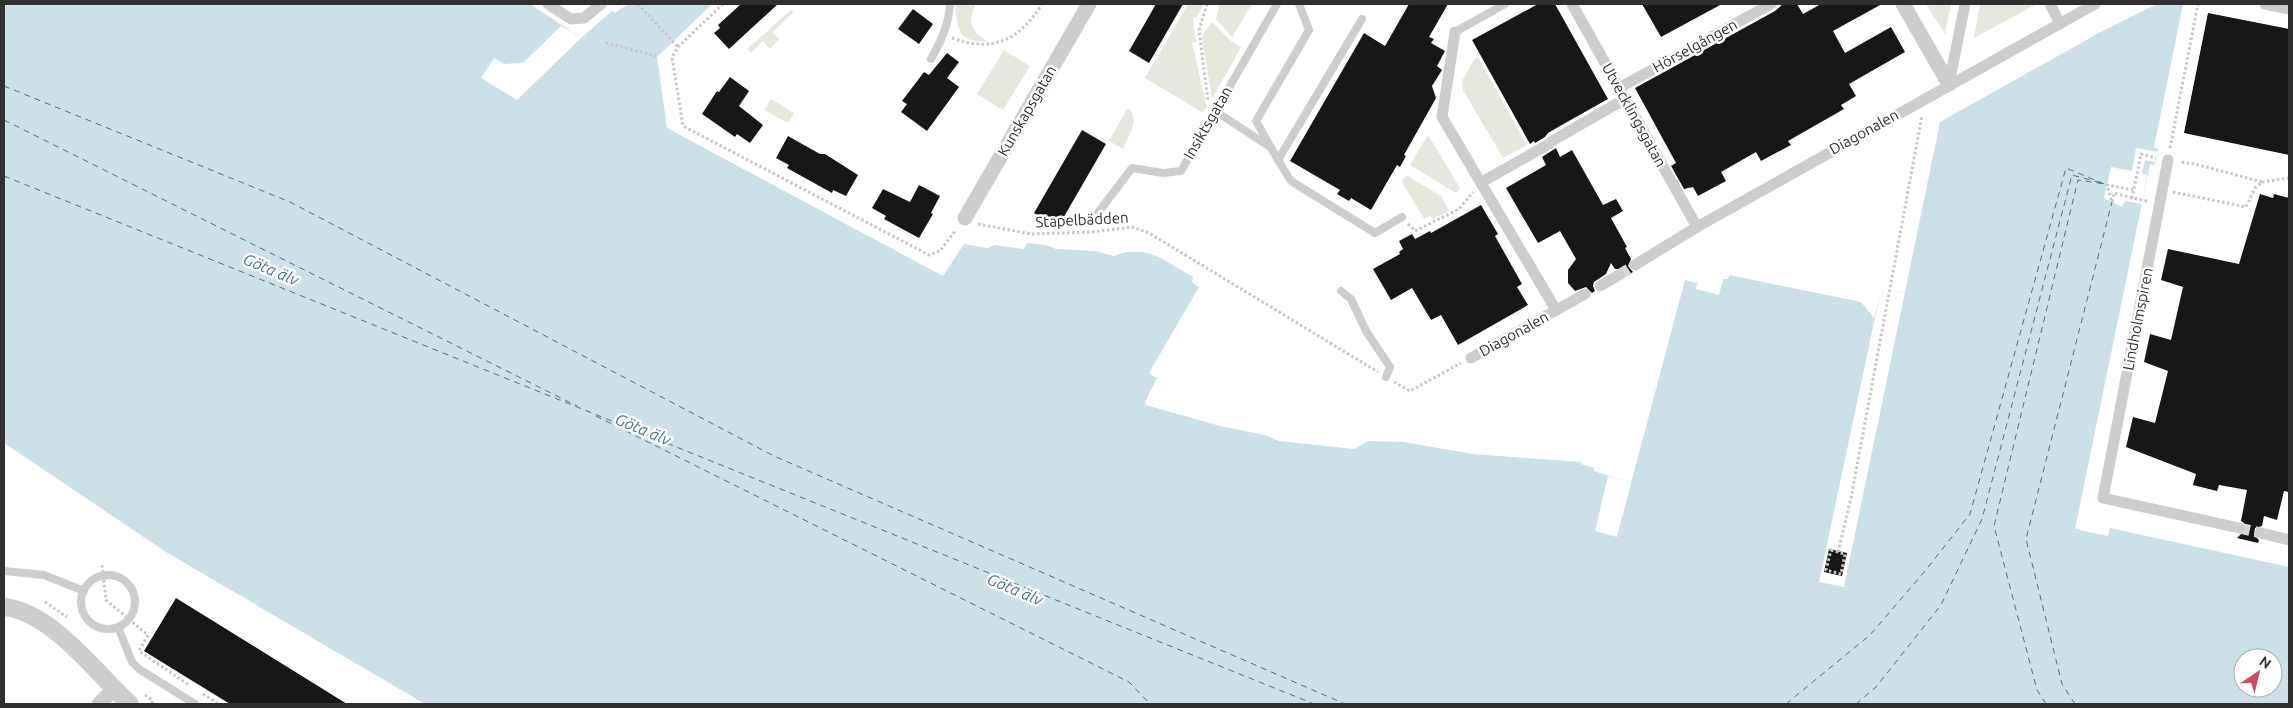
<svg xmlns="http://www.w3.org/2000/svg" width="2293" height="708" font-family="Ubuntu,sans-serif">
<rect width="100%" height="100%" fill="#fff"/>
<g fill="#e5e8dd">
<path d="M955 4H976C967 20 971 33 988 41 958 44 957 28 955 4Z"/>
<path d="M1188 4H1204L1196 18H1193L1196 42H1192L1207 108 1202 112 1145 78Z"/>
<path d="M1220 4H1252L1232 37 1216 19Z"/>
<path d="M1926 4H1951L1945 34Z"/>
<path d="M1980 4H2037L1974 38Z"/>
<path d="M791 10 794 12 773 32 779 39 770 49 763 41 751 53 747 49Z"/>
<path d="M1212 22 1232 42 1241 47 1212 99 1202 39 1203 34Z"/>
<path d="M1004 50 1030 66 1003 110 977 94Z"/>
<path d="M1478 57 1527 145 1503 158 1463 90 1462 81 1474 59Z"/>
<path d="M771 99 794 113 788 123 764 110Z"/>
<path d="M1128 108C1141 119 1128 137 1123 149L1109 141Z"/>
<path d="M1428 135 1460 188 1456 193 1410 165Z"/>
<path d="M1406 175 1441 196 1449 211 1433 219 1430 216 1424 219 1402 182Z"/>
</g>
<path fill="#cce0e7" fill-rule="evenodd" d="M4 4H530L581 38 612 11 615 13 628 4H712L657 57 667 128 943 276 964 244 987 248 995 245 1024 249 1027 243 1046 245 1056 249 1095 251 1114 256 1125 252H1144L1159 257 1193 277 1192 282 1199 287 1149 373 1157 378 1145 402 1146 405 1220 426 1265 435 1279 441 1354 449 1368 441 1404 442 1473 454 1581 462V464L1594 468V471L1631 483 1685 280 1697 283 1696 289 1719 295 1723 279H1728L1729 275 1861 302 1874 318 1880 294 1905 292 1940 122 2097 34 2157 4H2183L2154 147 2158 149 2155 165 2150 164 2075 529 2108 536 2110 528 2289 567V704H425L166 552 4 443ZM2243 658H2273V688H2243Z"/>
<g fill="#fff">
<path d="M561 26 581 38 517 100 481 78 494 58 504 64 523 63Z"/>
<path d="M2136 148 2158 152 2156 158 2155 162 2145 160 2142 173 2147 175 2142 204 2125 201 2122 207 2104 198 2111 167 2132 171Z"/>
<path d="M1905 292 1844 587 1819 582 1880 294Z"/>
<path d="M1608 476 1631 483 1617 537 1595 531Z"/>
</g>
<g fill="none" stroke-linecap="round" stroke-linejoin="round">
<g stroke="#477989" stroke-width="1" stroke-dasharray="6 5" stroke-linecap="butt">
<path d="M4 86 290 202 774 456 1345 704"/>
<path d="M4 120 577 406"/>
<path d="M4 176 1314 704"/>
<path d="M596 416 1129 682 1150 704"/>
<path d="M1786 704 1870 635 1925 571 1970 514 2066 168 2107 185"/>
<path d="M1856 704 1876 687 1941 605 1982 519 2072 175 2102 183"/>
<path d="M2046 704 2037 690 1994 526 2078 180 2104 184"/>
<path d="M2075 704 2062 684 2026 539 2112 202"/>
</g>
</g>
<g fill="#171717">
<path d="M741 4H778L729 49 714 33 720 28 718 25Z"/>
<path d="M1156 4H1183L1149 63 1129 51Z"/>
<path d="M1409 4H1448L1429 37 1434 39 1431 43 1445 51 1437 66 1442 70 1432 86 1436 98 1404 155 1406 156 1400 167 1397 165 1371 210 1351 198 1349 201 1337 194 1340 190 1290 161 1364 33 1385 46Z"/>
<path d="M1538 4H1555L1608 99 1560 126 1548 133 1545 137 1535 143 1534 141 1530 144 1472 40Z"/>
<path d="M1642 4H1722L1661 37Z"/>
<path d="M1783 4H1797L1803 14 1821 4H1882L1833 31 1845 53 1891 27 1905 52 1849 84 1856 96 1841 105 1844 109 1788 141 1791 145 1761 161 1756 152 1721 172 1726 181 1698 196 1693 187 1684 189 1671 166 1676 163 1635 88 1775 11Z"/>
<path d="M913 9 933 24 919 44 898 29Z"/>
<path d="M2208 13 2289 29V155L2184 133Z"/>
<path d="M947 53 959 62 947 78 959 87 927 131 901 112 907 104 902 101 924 72 929 75Z"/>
<path d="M730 77 749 91 739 106 763 125 750 143 737 134 735 137 702 114 717 91 719 92Z"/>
<path d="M1082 130 1106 144 1058 227 1034 213Z"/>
<path d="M788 136 820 154H825L858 175 846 196 833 190 832 193 787 168 789 165 776 158Z"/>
<path d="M1556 148 1560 157 1572 150 1603 205 1616 199 1623 211 1611 218 1627 247 1625 248 1631 259 1628 266 1633 272 1626 276 1623 269H1615L1611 263 1606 274 1594 282 1593 286 1595 291 1592 293 1586 287 1575 291 1568 283V270L1576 259 1560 231 1538 243 1506 188 1546 165 1542 157Z"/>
<path d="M919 185 940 196 931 213 933 214 919 238 884 219 886 216 872 208 883 189 910 202Z"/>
<path d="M2260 194 2273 198 2274 194 2289 198V492L2284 491 2277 520 2264 516 2262 526 2255 528 2254 535 2259 540 2258 543 2237 538 2246 529 2244 523 2241 521 2247 490 2219 485 2217 491 2193 485 2196 474 2126 447 2133 417 2155 423 2168 371 2144 362 2150 334 2171 340 2183 287 2161 280 2168 249 2239 264Z"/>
<path d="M1481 205 1498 234 1495 236 1522 284 1517 287 1528 305 1458 345 1441 315 1431 320 1412 288 1391 300 1373 269 1400 254 1399 252 1403 249 1399 241 1412 234 1415 239 1430 231 1431 233Z"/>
<path d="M1829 549 1847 553 1842 576 1824 572Z"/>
<path d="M176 598 347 704H230L165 664 144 651Z"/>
</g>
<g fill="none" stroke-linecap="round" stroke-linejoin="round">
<g stroke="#d6d6d6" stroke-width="11" stroke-dasharray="11 5.5" stroke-linecap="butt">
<path d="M1619 275 1635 265"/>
<path d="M2239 528 2261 533"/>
</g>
<g stroke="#c7c7c7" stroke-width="3" stroke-dasharray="2.5 2.5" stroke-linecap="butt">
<path d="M638 4 678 47"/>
<path d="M723 4 678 47 672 57 683 126 929 255 940 251 956 230"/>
<path d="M1207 4 1199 30 1208 101"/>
<path d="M952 38C994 53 1019 40 1042 4"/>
<path d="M606 43 656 56"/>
<path d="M2170 148 2198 4"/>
<path d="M2262 182 2289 178"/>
<path d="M2173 192 2246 207 2255 188 2262 182 2195 164 2180 162"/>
<path d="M2132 198 2114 193 2112 202 2107 185 2133 190"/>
<path d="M2147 201 2132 198 2141 154 2156 158"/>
<path d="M978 224 1031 234 1092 232 1132 227 1149 233 1378 372"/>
<path d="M1408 224 1415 231 1459 209 1473 192"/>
<path d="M1394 382 1410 391 1461 363"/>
<path d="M1831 550 1845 554 1841 574 1826 570Z"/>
<path d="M1838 552 1851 498 1922 116"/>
<path d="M102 565 106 600 148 635 139 651 189 685"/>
<path d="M45 602 67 617"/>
<path d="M203 694 219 704"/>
<path d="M145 695 153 701 151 704"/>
</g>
<g stroke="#cdcdcd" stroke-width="8">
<path d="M1362 19 1278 160 1291 181 1375 233 1402 217"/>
<path d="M1455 32 1505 4"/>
<path d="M931 59C941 41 949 24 950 4"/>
<path d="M1215 111 1270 147"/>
<path d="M1278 160 1256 121 1309 30 1299 4"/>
<path d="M1094 218 1132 168 1163 173 1181 171 1277 4"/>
<path d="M1341 291 1351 299 1366 331 1390 367 1386 377"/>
<path d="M4 571 44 575 84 591"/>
<circle cx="108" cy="602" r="27"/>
<path d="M118 627 132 662 139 669 195 704"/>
</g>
<g stroke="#cdcdcd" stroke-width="11">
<path d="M548 4 571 19 584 18 601 4"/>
<path d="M1572 4 1697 227"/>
<path d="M2050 4 2060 24"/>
<path d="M2265 4 2289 9"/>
<path d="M1455 32 1442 117 1556 310"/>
<path d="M1949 84 1965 4"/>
<path d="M1619 88 1771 4"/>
<path d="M1552 141 1625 99"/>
<path d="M2168 160 2103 498 2239 528"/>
<path d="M1482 182 1549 144"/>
<path d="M1635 265 1697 227 2095 4"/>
<path d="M1600 286 1619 275"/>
<path d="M1471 358 1585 294"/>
<path d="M2261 533 2289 540"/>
</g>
<g stroke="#cdcdcd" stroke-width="15">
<path d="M1903 4 1949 84"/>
<path d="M965 218 1089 4"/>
<path d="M99 704 114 689"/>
</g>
<path stroke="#cdcdcd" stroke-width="18" d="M4 607C52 612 96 673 130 704"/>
</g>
<g text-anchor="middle" stroke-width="5" stroke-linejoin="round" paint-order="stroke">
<g font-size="15" fill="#303030" stroke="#fff">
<text transform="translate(1695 46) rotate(-29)" y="5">Hörselgången</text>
<text transform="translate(1027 111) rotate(-60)" y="5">Kunskapsgatan</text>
<text transform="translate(1634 115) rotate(61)" y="5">Utvecklingsgatan</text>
<text transform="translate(1208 123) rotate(-60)" y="5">Insiktsgatan</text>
<text transform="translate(1864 132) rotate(-29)" y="5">Diagonalen</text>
<text transform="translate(1082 220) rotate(-3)" y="5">Stapelbädden</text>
<text transform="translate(2138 319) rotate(-79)" y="5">Lindholmspiren</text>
<text transform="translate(1514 334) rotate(-29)" y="5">Diagonalen</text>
</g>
<g font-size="16" font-style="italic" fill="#477989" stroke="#fff">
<text transform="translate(271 269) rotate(23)" y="6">Göta älv</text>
<text transform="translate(643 429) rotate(23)" y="6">Göta älv</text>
<text transform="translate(1015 589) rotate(23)" y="6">Göta älv</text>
</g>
</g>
<rect width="2293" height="708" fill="none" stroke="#303030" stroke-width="10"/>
<g transform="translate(2258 673) rotate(35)"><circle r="24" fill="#ffffff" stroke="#acacac"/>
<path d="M0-4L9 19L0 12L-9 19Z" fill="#d14865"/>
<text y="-8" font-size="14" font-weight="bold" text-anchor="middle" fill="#303030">N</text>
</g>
</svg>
